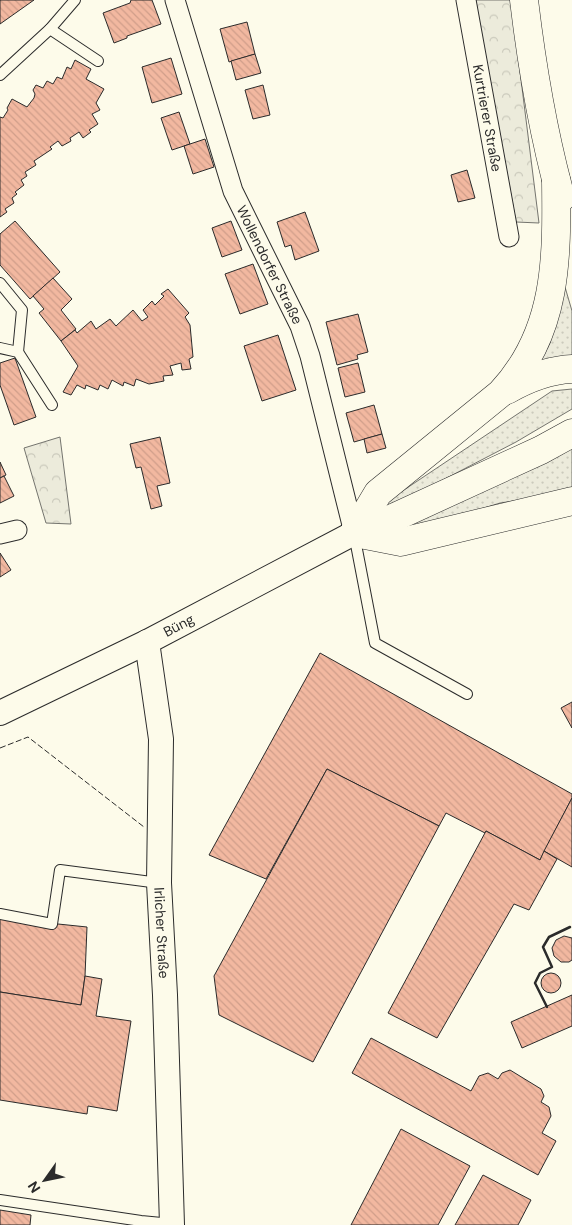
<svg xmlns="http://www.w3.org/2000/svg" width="572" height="1225" font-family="'DM Sans',sans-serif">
<defs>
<pattern id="grass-dots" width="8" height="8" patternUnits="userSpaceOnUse" patternTransform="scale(1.25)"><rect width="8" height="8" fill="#ecebdb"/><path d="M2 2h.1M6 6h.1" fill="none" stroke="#cbcabc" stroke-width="1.8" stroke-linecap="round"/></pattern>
<pattern id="forest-crowns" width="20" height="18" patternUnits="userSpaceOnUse" patternTransform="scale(1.25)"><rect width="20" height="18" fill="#ecebdb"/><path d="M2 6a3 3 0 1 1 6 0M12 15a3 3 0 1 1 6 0" fill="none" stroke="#cbcabc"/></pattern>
<pattern id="building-back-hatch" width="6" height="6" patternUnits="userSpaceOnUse" patternTransform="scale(1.25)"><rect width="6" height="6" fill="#f2b8a0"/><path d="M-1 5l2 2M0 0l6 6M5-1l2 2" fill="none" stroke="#d09e8a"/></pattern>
</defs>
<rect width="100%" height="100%" fill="#fdfbea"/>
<g fill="url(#grass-dots)" stroke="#74746e">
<path d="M565 287 572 311V361L537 367 550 343 560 292Z"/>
<path d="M572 389V409L516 442 387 509 383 504 552 391Z"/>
<path d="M572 445V492L500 503 403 533 398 527Z"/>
</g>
<g fill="url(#forest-crowns)" stroke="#74746e">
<path d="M475 0H511L539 223 516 222Z"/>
<path d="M60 437 71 524 46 523 24 448Z"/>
</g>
<g fill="url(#building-back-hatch)" stroke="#2b2b2b">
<path d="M0 0H34L0 24Z"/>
<path d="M131 0H152L161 24 127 36V38L114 43 103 13 130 3Z"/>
<path d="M247 22 255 54 229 62 220 29Z"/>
<path d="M255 54 261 73 236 80 231 61Z"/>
<path d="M171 58 182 94 152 103 142 67Z"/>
<path d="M75 60 91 69 86 79 104 89 96 103 100 110 92 114 98 124 89 130 91 132 83 138 79 132 70 138 71 141 62 146 58 141 50 147 52 149 34 161 36 165 25 172 27 176 21 180 24 185 15 192 17 194 12 198 14 203 5 209 7 212 0 217V117L3 118 8 110 7 108 12 99 27 107 34 98 35 94 33 90 36 85 43 88 47 81 53 84 57 77 62 79 67 67 71 69Z"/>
<path d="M263 85 270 115 253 119 245 90Z"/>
<path d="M179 112 190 144 172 150 161 118Z"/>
<path d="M205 139 214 167 193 174 184 146Z"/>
<path d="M467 170 475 198 458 202 451 175Z"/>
<path d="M305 212 319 251 295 260 291 245 285 247 277 222Z"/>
<path d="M15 221 60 272 30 299 0 265V234Z"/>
<path d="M231 221 242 250 222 257 212 228Z"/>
<path d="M253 264 268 304 240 314 225 274Z"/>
<path d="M53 278 72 299 61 310 76 329 61 341 39 313 44 309 33 296Z"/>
<path d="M168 289 189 313 185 317 190 325 193 357 189 359 191 369 182 370 181 363 170 366 173 375 163 376 164 381 149 384 136 379 134 386 124 382 123 386 112 380 108 389 100 385 98 390 86 385 85 389 77 385 71 395 63 392 78 366 61 341 75 330 77 333 91 321 96 329 110 319 116 326 133 310 142 321 148 317 143 310 152 301 155 305 164 296 161 294Z"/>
<path d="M358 314 368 352 357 355 358 359 337 365 326 322Z"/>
<path d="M278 335 296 390 262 401 244 346Z"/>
<path d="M15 358 36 417 14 425 0 385V363Z"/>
<path d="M358 363 365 392 345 397 338 368Z"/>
<path d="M374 405 382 434 354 442 346 413Z"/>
<path d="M382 434 386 448 367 453 364 439Z"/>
<path d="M160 437 170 483 157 486 162 506 151 509 141 467 136 468 130 444Z"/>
<path d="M0 462 6 475 0 478Z"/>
<path d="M4 476 14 496 0 503V478Z"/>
<path d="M0 553 11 570 0 577Z"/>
<path d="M320 653 572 794V798L540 860 486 831 485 833 446 813 439 826 327 769 266 879 209 855Z"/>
<path d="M572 702V728L561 708Z"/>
<path d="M327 769 439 826 313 1062 219 1015 214 976Z"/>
<path d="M572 798V867L544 851Z"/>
<path d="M486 831 540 860 544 851 557 859 529 910 514 904 437 1038 388 1013Z"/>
<path d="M0 918 87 927 85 976 81 1005 0 992Z"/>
<path d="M564 936 572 938V960L569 962H561L554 956 552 948 556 940Z"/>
<circle cx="551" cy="983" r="10"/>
<path d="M85 976 102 979 96 1016 131 1021 117 1111 88 1106 87 1114 0 1100V992L81 1005Z"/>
<path d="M572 995V1026L522 1048 511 1022Z"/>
<path d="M371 1038 471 1091 479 1076 488 1073 498 1079 502 1073 510 1070 541 1089 544 1096 541 1102 549 1107 551 1116 542 1133 556 1141 538 1175 352 1073Z"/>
<path d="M401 1129 470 1166 438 1225H351Z"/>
<path d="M483 1175 531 1200 518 1225H455Z"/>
<path d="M0 1210 31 1215 30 1225H0Z"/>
</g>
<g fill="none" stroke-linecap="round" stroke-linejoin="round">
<g stroke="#2b2b2b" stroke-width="12">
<g id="service">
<path d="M50 29 98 61"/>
<path d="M0 75 50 29 75 0"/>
<path d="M0 283 22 310 18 352"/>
<path d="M0 348 18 352 52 405"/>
<path d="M354 534 375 643 467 694"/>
<path d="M0 914 52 924 60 870 159 883"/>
<path d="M0 1200 141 1221 172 1224"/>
</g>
</g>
<g stroke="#2b2b2b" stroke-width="21">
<g id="minor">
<path id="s1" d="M175 0 233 191 300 326 310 356 354 533"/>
<path id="s2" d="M466 0 509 237"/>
<path d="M0 534 17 530"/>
</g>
</g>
<g stroke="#2b2b2b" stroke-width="26">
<g id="tertiary">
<path id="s3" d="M147 642 161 739 159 883 165 995 172 1225"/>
<path id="s4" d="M0 713 147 642 354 533"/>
</g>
</g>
<g stroke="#2b2b2b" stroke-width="29">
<g id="primary">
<path d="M524 0C532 67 543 133 561 198"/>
<path d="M507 390C528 378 548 370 572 369"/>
<path d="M354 533 378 493 501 393C558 332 557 258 556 180"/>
<path d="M354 533 393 518 541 450 572 433"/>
<path d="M355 533 401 542 572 501"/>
</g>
</g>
<use href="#service" stroke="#fdfbea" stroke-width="10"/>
<use href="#minor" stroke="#fdfbea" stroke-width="19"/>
<use href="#tertiary" stroke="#fdfbea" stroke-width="24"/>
<use href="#primary" stroke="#fdfbea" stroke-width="28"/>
<path stroke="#2b2b2b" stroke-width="1" stroke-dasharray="6 2.5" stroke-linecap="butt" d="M0 748 28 737 144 827"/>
<path stroke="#2b2b2b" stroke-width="2.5" d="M547 1007 535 983 540 973 552 967 543 947 549 937 570 927"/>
</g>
<g text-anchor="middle" stroke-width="4" stroke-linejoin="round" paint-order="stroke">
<g font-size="14" fill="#2b2b2b" stroke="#fdfbea">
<text dy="5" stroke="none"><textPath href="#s2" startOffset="120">Kurtrierer Straße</textPath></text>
<text dy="5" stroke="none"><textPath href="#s1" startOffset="282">Wollendorfer Straße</textPath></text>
<text dy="5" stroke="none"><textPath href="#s4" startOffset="199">Büng</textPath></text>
<text dy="5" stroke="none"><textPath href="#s3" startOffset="292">Irlicher Straße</textPath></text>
</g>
</g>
<g transform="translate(45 1180) rotate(237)" stroke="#fdfbea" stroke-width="4" paint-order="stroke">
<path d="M0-4L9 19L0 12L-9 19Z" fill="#2b2b2b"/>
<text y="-8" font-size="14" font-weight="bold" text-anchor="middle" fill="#2b2b2b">N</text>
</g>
</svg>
